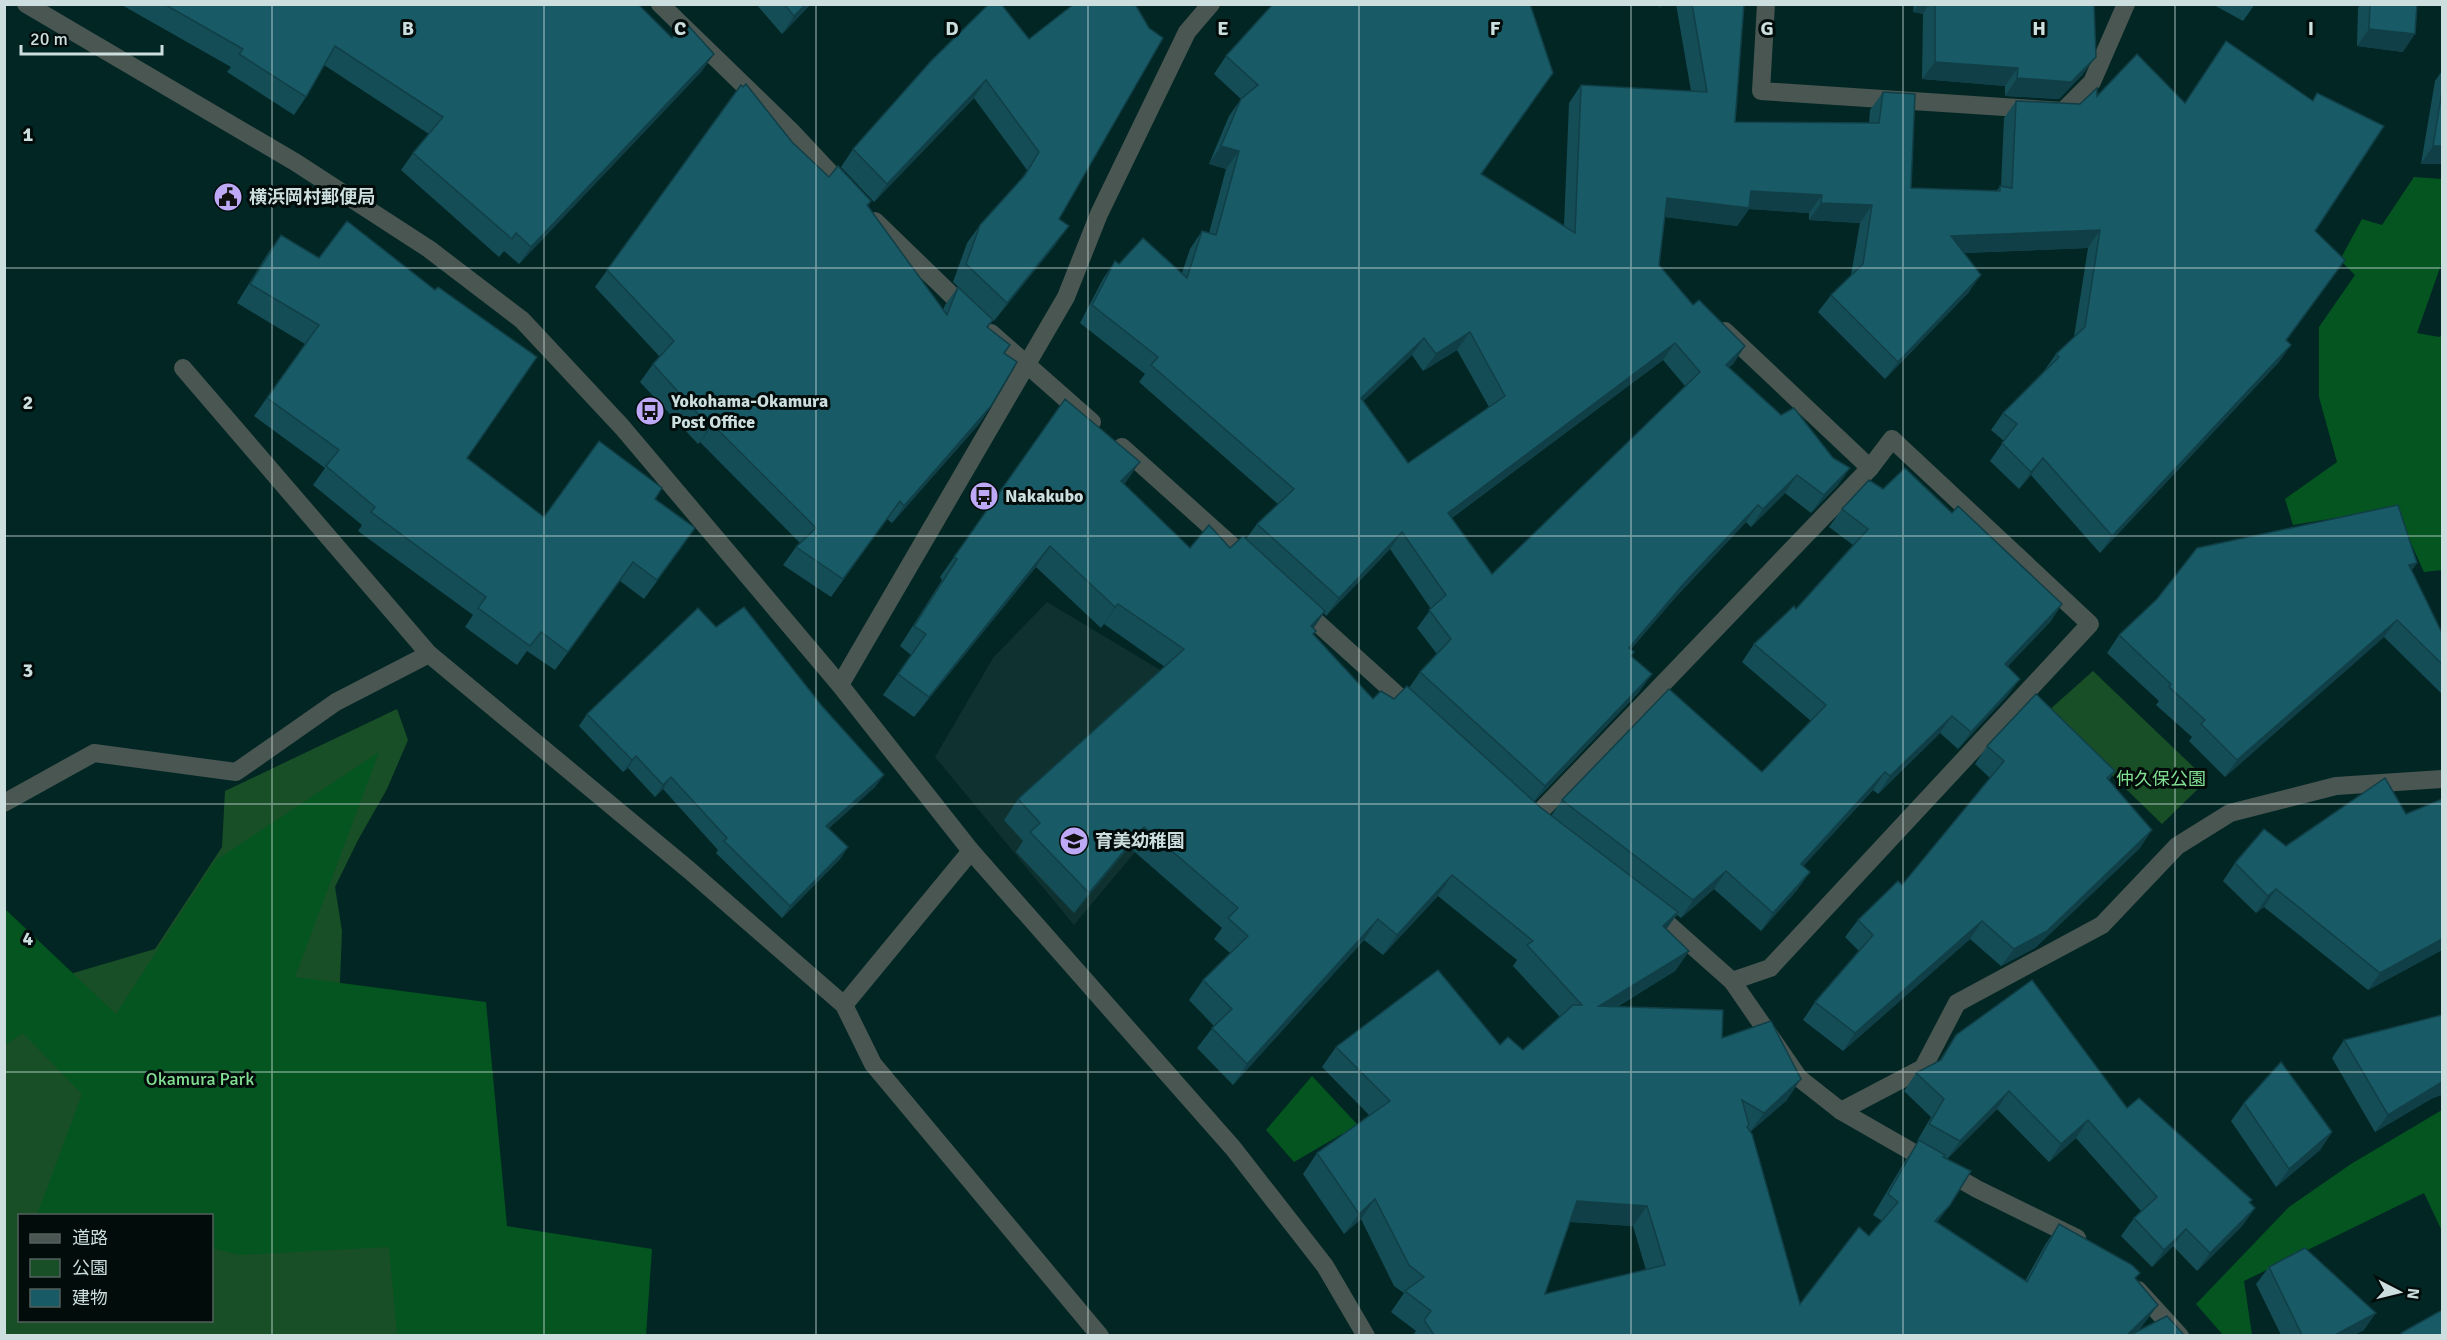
<svg xmlns="http://www.w3.org/2000/svg" width="2447" height="1340" font-family="Signika,'Noto Sans JP',sans-serif">
<rect width="100%" height="100%" fill="#022624"/>
<path fill="#0f3230" d="M1047 602 1245 721 1074 925 935 757 993 658Z"/>
<g fill="#194f26" fill-rule="evenodd">
<path d="M2093 671 2207 780 2162 824 2047 712Z"/>
<path d="M397 709 408 740 387 789 358 840 335 887 342 931 340 981 330 1035 478 1335H5L4 910 70 974 155 949 222 847 225 791ZM20 1216H212V1320H20Z"/>
</g>
<g fill="#045520">
<path d="M2414 177 2442 179V262L2417 333 2439 337 2442 335V570L2424 572 2395 508 2293 525 2285 499 2337 462 2319 397V327L2355 275 2340 260 2362 219 2382 225Z"/>
<path d="M379 752 295 977 486 1002 507 1226 652 1249 646 1335H397L389 1247 239 1255 212 1248V1216L37 1215 82 1094 23 1033 5 1045V909L116 1014 215 861Z"/>
<path d="M1312 1076 1384 1153 1370 1164 1342 1134 1294 1162 1266 1130Z"/>
<path d="M2442 1110V1231L2424 1193 2244 1281 2252 1335H2223L2196 1304 2289 1207 2351 1164Z"/>
</g>
<g fill="none" stroke-linecap="round" stroke-linejoin="round">
<g stroke="#495651" stroke-width="18">
<path d="M26 4 295 162 429 249 522 320 622 427 840 685 971 851 1233 1148 1325 1266 1366 1336"/>
<path d="M660 4 791 131 848 192"/>
<path d="M1766 4 1761 91 2063 111 2092 82 2126 4"/>
<path d="M875 221 969 312"/>
<path d="M1725 331 1870 468"/>
<path d="M991 333 1092 422"/>
<path d="M183 368 429 654 689 870 844 1005 873 1064 1100 1336"/>
<path d="M1122 447 1249 561"/>
<path d="M1301 608 1416 712"/>
<path d="M840 685 1066 297 1099 214 1187 32 1211 4"/>
<path d="M4 803 94 753 236 772 336 702 429 654"/>
<path d="M1533 819 1870 468 1892 439 2090 624 1770 968 1732 981"/>
<path d="M1651 909 1732 981 1799 1078 1841 1111 1977 1189 2077 1238"/>
<path d="M844 1005 971 851"/>
<path d="M1841 1111 1923 1068 1957 1003 2102 925 2177 846 2230 813 2336 786 2442 779"/>
<path d="M2138 1290 2180 1336"/>
</g>
</g>
<g fill="#154d57" fill-rule="evenodd">
<path d="M120 4H638L672 38 714 54 701 72 519 264 504 251 499 257 401 170 413 153 429 134 324 65 306 97 294 115 227 72 231 67Z"/>
<path d="M756 4H811L782 34Z"/>
<path d="M1001 4 1059 219 1056 244 994 321 953 282 967 243 980 225 1021 180 1027 170 974 98 874 202 841 167 853 149Z"/>
<path d="M1676 4H1744L1735 122 1869 123 1870 110 1883 92 1911 188 1996 191 2001 186 2004 118 2016 101 2080 104 2097 96 2185 102 2312 101 2317 93 2315 231 2333 277 2287 340 2279 362 2100 553 2031 475 2019 489 1990 461 2004 441 1991 430 2003 413 2044 371 2056 354 2074 337 2088 248 1964 253 1969 292 1885 379 1818 312 1831 295 1851 275 1860 223 1809 220V213L1749 209 1737 226 1665 217 1659 265 1693 305 1745 346 1733 364 1729 367 1781 415 1833 458 1850 468 1837 486 1811 513 1785 493 1751 527 1746 522 1674 599 1631 649 1639 692 1534 802 1551 816 1562 800 1762 772 1811 721 1742 662 1754 644 1796 609 1853 545 1829 527 1842 509 1883 489 1952 513 2062 604 2050 622 2007 667 2020 679 2007 696 1958 749 1940 733 1878 794 1873 790 1803 866 1810 872 1797 890 1761 931 1714 889 1681 918 1677 915 1666 929 1689 951 1675 971 1617 1007 1722 1038 1787 1100 1750 1132 1800 1304 1869 1236 1882 1221 1873 1215 1905 1161 1918 1142 1917 1141 1931 1117 1904 1091 1916 1073 1939 1061 1956 1035 2127 1108 2252 1200 2250 1203 2255 1208 2242 1226 2197 1271 2173 1246 2152 1267 2121 1236 2134 1218 2141 1211 2076 1138 2049 1162 1997 1109 1947 1159 1944 1158 1950 1205 1937 1222 2025 1281 2045 1245 2059 1224 2136 1279 2143 1325 2137 1332 2184 1335H1413L1416 1331 1391 1312 1404 1293 1394 1286 1361 1219 1344 1234 1303 1174 1317 1153 1369 1115 1322 1067 1336 1047 1500 1045 1523 1050 1560 1017 1513 966 1517 960 1438 896 1383 955 1364 940 1233 1085 1197 1048 1214 1026 1189 1000 1203 980 1230 953 1214 939 1222 928 1129 847 1074 913 1016 852 1023 841 1004 820 1018 799 1165 667 1104 624 1101 628 1036 567 914 717 883 695 911 655 900 646 942 580 940 577 1065 399 1126 482 1124 484 1190 548H1230L1246 539 1257 524 1278 504 1139 382 1145 374 1080 323 1103 279 1115 261 1119 264 1182 273 1190 249 1202 231 1209 233 1226 169 1209 164 1229 116 1241 99 1214 74 1226 56 1482 174 1564 226 1569 103 1581 85 1691 91ZM1457 350 1489 407 1408 463 1363 401 1412 355 1423 371ZM1663 360 1685 386 1492 574 1452 518ZM1390 549 1431 609 1417 628 1437 654 1420 672 1409 688 1394 699H1373L1313 635V629L1324 613 1326 616ZM1570 1222 1633 1226 1646 1270 1545 1294Z"/>
<path d="M1914 4H2094L2083 74 2059 99 2005 96V86L1922 79 1923 14 1913 12Z"/>
<path d="M2212 4H2255L2243 21Z"/>
<path d="M2360 4H2370L2403 52 2357 46 2358 8Z"/>
<path d="M2442 71V164H2421L2435 81Z"/>
<path d="M741 85 792 142 829 177 871 201 868 206 943 310 945 305 958 287 993 320 988 327 1004 353 991 406 979 424 892 523 887 519 831 597 783 565 796 547 800 543 700 442 698 444 640 382 653 364 660 357 595 287Z"/>
<path d="M281 235 467 458 544 517 655 499 682 547 644 599 620 581 555 670 527 651 517 665 465 627 473 615 358 531 362 525 313 485 325 468 254 416 305 344 237 303 268 253Z"/>
<path d="M2417 563 2411 571 2442 633V694L2384 637 2225 777 2189 741 2192 737 2156 705 2159 701 2107 653 2119 635Z"/>
<path d="M587 714 875 787 829 828 848 847 840 859 782 918 716 853 718 850 663 789 655 797 628 768 623 772 579 726Z"/>
<path d="M1987 746 2115 771 2109 780 2140 848 2035 948 2001 966 1970 939 1843 1051 1803 1020 1815 1002 1859 951 1845 937 1858 920 1902 885 1990 778 1975 764Z"/>
<path d="M2442 799V950L2368 990 2264 907 2256 913 2223 881 2235 863 2286 846 2406 814Z"/>
<path d="M2344 1040 2431 1099 2375 1132 2332 1058Z"/>
<path d="M2244 1103 2332 1132 2320 1150 2276 1187 2231 1121Z"/>
<path d="M2269 1267 2364 1330 2354 1335H2281L2256 1284Z"/>
</g>
<g fill="#113f47">
<path d="M806 4H811L782 34 794 16Z"/>
<path d="M1661 4H1667L1658 8Z"/>
<path d="M1919 4H1929L1923 14 1913 12Z"/>
<path d="M2369 29 2415 34 2403 52 2357 46Z"/>
<path d="M714 54 701 72 519 264 531 247Z"/>
<path d="M2096 57 2083 74 2059 99 2005 96 2017 78Z"/>
<path d="M1935 62 2018 68 2005 86 1922 79Z"/>
<path d="M986 80 974 98 874 202 887 184Z"/>
<path d="M1221 146 1239 151 1226 169 1209 164Z"/>
<path d="M2433 146H2442V164H2421Z"/>
<path d="M1751 191 1822 195 1809 213 1749 209 1737 226 1655 216 1667 198Z"/>
<path d="M1821 203 1872 205 1860 223 1809 220Z"/>
<path d="M1069 226 1056 244 994 321 1007 303Z"/>
<path d="M2100 230 2088 248 1939 254 1951 236Z"/>
<path d="M1981 275 1969 292 1885 379 1898 362Z"/>
<path d="M1470 332 1457 350 1423 371 1436 354Z"/>
<path d="M1424 338 1412 355 1348 416 1361 398Z"/>
<path d="M1675 343 1663 360 1435 530 1448 513Z"/>
<path d="M2291 345 2279 362 2100 553 2112 536Z"/>
<path d="M1745 346 1733 364 1714 382 1726 365Z"/>
<path d="M991 406 979 424 892 523 904 506Z"/>
<path d="M713 425 700 442 698 444 710 427Z"/>
<path d="M2043 458 2031 475 2019 489 2031 472Z"/>
<path d="M1140 462 1126 482 1107 501 1121 481Z"/>
<path d="M1850 468 1837 486 1811 513 1824 495Z"/>
<path d="M1797 475 1785 493 1751 527 1763 509Z"/>
<path d="M1758 505 1746 522 1674 599 1617 665 1629 648 1686 581Z"/>
<path d="M1402 532 1390 549 1326 616 1339 598Z"/>
<path d="M1050 546 1036 567 914 717 929 697Z"/>
<path d="M2417 563 2404 581 2409 565Z"/>
<path d="M1118 604 1104 624 1101 628 1115 607Z"/>
<path d="M2062 604 2050 622 1993 682 2005 664Z"/>
<path d="M1325 611 1311 632V626Z"/>
<path d="M2397 620 2384 637 2225 777 2237 760Z"/>
<path d="M1652 674 1639 692 1532 803 1545 786Z"/>
<path d="M2020 679 2007 696 1958 749 1971 732Z"/>
<path d="M1952 716 1940 733 1878 794 1890 776Z"/>
<path d="M636 756 628 768 623 772 632 760Z"/>
<path d="M1885 772 1873 790 1789 882 1801 864Z"/>
<path d="M884 775 875 787 818 838 826 826Z"/>
<path d="M671 777 663 789 655 797 663 785Z"/>
<path d="M1144 827 1129 847 1074 913 1089 893Z"/>
<path d="M2152 830 2140 848 2035 948 2001 966 2014 949Z"/>
<path d="M848 847 840 859 782 918 790 906Z"/>
<path d="M1726 871 1714 889 1681 918 1693 900Z"/>
<path d="M1810 872 1797 890 1761 931 1773 913Z"/>
<path d="M1452 875 1438 896 1383 955 1397 935Z"/>
<path d="M2276 889 2264 907 2256 913 2268 896Z"/>
<path d="M1678 912 1664 933 1663 926Z"/>
<path d="M1378 919 1364 940 1233 1085 1247 1064Z"/>
<path d="M1982 921 1970 939 1843 1051 1855 1033Z"/>
<path d="M2442 939V950L2368 990 2380 973Z"/>
<path d="M1689 951 1675 971 1584 1026 1599 1006Z"/>
<path d="M1801 1079 1787 1100 1749 1133 1764 1113Z"/>
<path d="M2442 1082V1095L2431 1099 2375 1132 2388 1115Z"/>
<path d="M2009 1091 1997 1109 1947 1159 1960 1141Z"/>
<path d="M2088 1120 2076 1138 2049 1162 2061 1144Z"/>
<path d="M2332 1132 2320 1150 2276 1187 2289 1169Z"/>
<path d="M1375 1199 1361 1219 1344 1234 1359 1214Z"/>
<path d="M1577 1201 1647 1206 1633 1226 1563 1221Z"/>
<path d="M1950 1205 1935 1225V1221Z"/>
<path d="M2255 1208 2242 1226 2197 1271 2210 1253Z"/>
<path d="M2186 1229 2173 1246 2152 1267 2164 1250Z"/>
<path d="M2158 1305 2143 1325 2133 1335H2127Z"/>
<path d="M2376 1313 2364 1330 2354 1335H2335Z"/>
</g>
<g fill="#185a65" stroke="#113f47" stroke-width="1.5" fill-rule="evenodd">
<path d="M164 4H638L672 38 686 23 714 54 531 247 516 233 512 239 413 153 443 117 335 46 306 97 239 54 243 49Z"/>
<path d="M784 4H806L794 16Z"/>
<path d="M989 4H1001L1029 39 1074 4H1135L1149 28 1163 38 1059 219 1069 226 1007 303 966 264 980 225 1025 175 1039 152 986 80 887 184 853 149 931 61Z"/>
<path d="M1273 4H1530L1553 73 1481 174 1575 233 1581 85 1707 92 1692 4H1744L1735 122 1879 123 1883 92 1915 94 1911 188 2000 191V186L2012 188 2016 101 2080 104 2097 88V96L2137 54 2185 103 2226 41 2313 101 2317 93 2384 126 2315 231 2345 260 2286 340 2291 345 2112 536 2043 458 2031 472 2002 443 2017 424 2003 413 2059 357 2056 354 2085 327 2100 230 1951 236 1981 275 1898 362 1831 295 1863 264 1872 205 1821 203 1822 195 1751 191 1749 208 1667 198 1659 265 1693 305 1699 300 1745 346 1726 365 1781 415 1794 408 1833 458 1850 468 1824 495 1797 475 1763 509 1758 505 1686 581 1629 648 1634 652 1631 656 1652 674 1545 786 1420 672 1451 639 1429 610 1446 595 1402 532 1339 598 1257 524 1294 489 1151 365 1158 357 1092 305 1115 261 1119 264 1143 238 1187 278 1202 231 1216 235 1239 151 1221 146 1241 99 1258 85 1226 56ZM1470 332 1505 396 1408 463 1361 398 1424 338 1436 354ZM1675 343 1700 372 1492 574 1448 513Z"/>
<path d="M1935 4H2094L2096 57 2071 82 2017 78 2018 68 1935 62Z"/>
<path d="M2370 4H2417L2415 34 2369 29Z"/>
<path d="M746 84 792 142 829 177 838 166 871 201 867 205 947 315 958 287 993 320 987 327 1010 345 1004 353 1017 362 991 406 904 506 900 501 843 579 796 547 816 528 713 425 710 427 653 364 674 341 607 270 741 85 743 87Z"/>
<path d="M2442 91V146H2433Z"/>
<path d="M347 221 435 290 438 287 537 357 467 458 544 517 599 441 662 488 655 499 695 528 657 580 633 562 568 652 541 632 530 646 478 608 486 597 371 512 375 507 326 466 339 450 267 398 319 325 250 284 281 235 319 258Z"/>
<path d="M1065 399 1140 462 1121 481 1190 548 1209 525 1230 548 1243 536 1325 611 1311 626 1316 631 1313 634 1373 699 1381 691 1394 699 1407 686 1540 807 1678 912 1663 926 1689 951 1599 1006 1723 1010 1722 1038 1771 1021 1801 1079 1764 1113 1742 1100 1749 1125 1747 1127 1752 1134 1800 1304 1859 1227 1869 1236 1898 1202 1888 1194 1919 1140 1945 1155 1943 1157 1971 1171 1950 1205 1935 1221 2027 1282 2059 1224 2132 1265 2140 1273 2135 1278 2158 1305 2127 1335H1434L1424 1320 1431 1311 1405 1291 1424 1277 1409 1265 1375 1199 1359 1214 1317 1153 1390 1101 1336 1047 1438 970 1500 1045 1508 1037 1523 1050 1573 1005H1582L1527 945 1533 941 1452 875 1397 935 1378 919 1247 1064 1212 1028 1232 1009 1203 980 1248 936 1228 918 1238 908 1144 827 1089 893 1030 832 1040 823 1018 799 1184 649 1118 604 1115 607 1050 546 929 697 898 674 926 634 914 626 957 559 954 557ZM1577 1201 1647 1206 1665 1265 1545 1294Z"/>
<path d="M1905 468 1952 513 1958 506 2062 604 2005 664 2020 679 1971 732 1952 716 1890 776 1885 772 1801 864 1810 872 1773 913 1726 871 1693 900 1562 800 1669 689 1762 772 1826 705 1754 644 1794 606 1796 609 1868 529 1842 509 1869 480 1883 489Z"/>
<path d="M2398 505 2417 563 2409 565 2442 633V664L2397 620 2237 760 2201 724 2205 720 2169 687 2171 684 2119 635 2157 599 2197 548Z"/>
<path d="M744 607 822 706 884 775 826 826 848 847 790 906 724 841 727 838 671 777 663 785 636 756 632 760 587 714 698 608 716 627Z"/>
<path d="M2036 694 2115 771 2107 778 2152 830 2047 931 2014 949 1982 921 1855 1033 1815 1002 1873 935 1858 920 1898 881 1902 885 2004 761 1987 746Z"/>
<path d="M2385 778 2406 814 2442 799V939L2380 973 2276 889 2268 896 2235 863 2264 829 2286 846Z"/>
<path d="M2032 980 2127 1108 2139 1098 2252 1200 2249 1202 2255 1208 2210 1253 2186 1229 2164 1250 2134 1218 2157 1197 2088 1120 2061 1144 2009 1091 1960 1141 1929 1124 1944 1099 1916 1073 1941 1060 1956 1035Z"/>
<path d="M2442 1015V1082L2388 1115 2344 1040Z"/>
<path d="M2281 1062 2332 1132 2289 1169 2244 1103Z"/>
<path d="M2305 1248 2376 1313 2335 1335H2302L2269 1267Z"/>
<path d="M2442 1310V1335H2403L2401 1333Z"/>
<path d="M2167 1316 2184 1335H2130Z"/>
</g>
<path fill="none" stroke="#ccdedd" stroke-width="1.5" stroke-opacity="0.55" d="M272 4V1336M544 4V1336M816 4V1336M1088 4V1336M1359 4V1336M1631 4V1336M1903 4V1336M2175 4V1336M4 268H2442M4 536H2442M4 804H2442M4 1072H2442"/>
<defs>
<g id="civic-disc" transform="scale(1.5)"><circle r="9.5" fill="#bda9f5" stroke="#020c0b"/><path d="M-.6-6.5H3V-4.5H.6V-3L4-1V1h2V6H-6V1h2V-1L-.6-3ZM-1.2 2.5V6h2.4V2.5Z" fill="#111"/></g>
<g id="bus-disc" transform="scale(1.5)"><circle r="9.5" fill="#bda9f5" stroke="#020c0b"/><path d="M-5-6H5V4H4V6H2V4H-2V6H-4V4H-5ZM-3.5-4V0h7V-4ZM-3.5 1.2v1.5H-2V1.2ZM2 1.2v1.5H3.5V1.2Z" fill="#111"/></g>
<g id="school-disc" transform="scale(1.5)"><circle r="9.5" fill="#bda9f5" stroke="#020c0b"/><path d="M0-5L7-2L0 1L-7-2ZM-4 1L0 2.5L4 1V4Q0 6-4 4Z" fill="#111"/></g>
</defs>
<g fill-rule="evenodd">
<use href="#civic-disc" x="228" y="197"/>
<use href="#bus-disc" x="650" y="411"/>
<use href="#bus-disc" x="984" y="496"/>
<use href="#school-disc" x="1074" y="841"/>
</g>
<g text-anchor="middle" stroke-width="6" stroke-linejoin="round" paint-order="stroke">
<g font-size="18" font-weight="bold" fill="#ccdedd" stroke="#020c0b" text-anchor="start">
<text x="249" y="203">横浜岡村郵便局</text>
<text x="671" y="407">Yokohama-Okamura<tspan x="671" dy="21">Post Office</tspan></text>
<text x="1005" y="502">Nakakubo</text>
<text x="1095" y="847">育美幼稚園</text>
</g>
<g font-size="18" fill="#83e093" stroke="#020c0b">
<text x="2161" y="785">仲久保公園</text>
<text x="200" y="1085">Okamura Park</text>
</g>
</g>
<g font-size="20" text-anchor="middle" font-weight="bold" fill="#ccdedd" stroke="#020c0b" stroke-width="6" stroke-linejoin="round" paint-order="stroke">
<text x="408" y="35">B</text>
<text x="680" y="35">C</text>
<text x="952" y="35">D</text>
<text x="1223" y="35">E</text>
<text x="1495" y="35">F</text>
<text x="1767" y="35">G</text>
<text x="2039" y="35">H</text>
<text x="2311" y="35">I</text>
<text x="28" y="141">1</text>
<text x="28" y="409">2</text>
<text x="28" y="677">3</text>
<text x="28" y="945">4</text>
</g>
<rect width="2447" height="1340" fill="none" stroke="#ccdedd" stroke-width="12"/>
<rect x="18" y="1214" width="195" height="108" fill="#020c0b" stroke="#53605f" stroke-width="1.5"/>
<rect x="30" y="1234" width="30" height="9" fill="#495651" stroke="#53605f" stroke-width="1.5"/>
<text x="72" y="1244" font-size="18" fill="#ccdedd">道路</text>
<rect x="30" y="1259" width="30" height="18" fill="#194f26" stroke="#53605f" stroke-width="1.5"/>
<text x="72" y="1274" font-size="18" fill="#ccdedd">公園</text>
<rect x="30" y="1289" width="30" height="18" fill="#185a65" stroke="#53605f" stroke-width="1.5"/>
<text x="72" y="1304" font-size="18" fill="#ccdedd">建物</text>
<g transform="translate(2399 1292) rotate(97)" stroke="#020c0b" stroke-width="4.5" paint-order="stroke">
<path d="M0-4.5L10 22L0 15L-10 22Z" fill="#ccdedd"/>
<text y="-9" font-size="16" font-weight="bold" text-anchor="middle" fill="#ccdedd">N</text>
</g>
<path d="M21 45v9h141v-9" fill="none" stroke="#ccdedd" stroke-width="3"/>
<text x="30" y="45" font-size="18" fill="#ccdedd" stroke="#020c0b" stroke-width="4.5" paint-order="stroke">20 m</text>
</svg>
